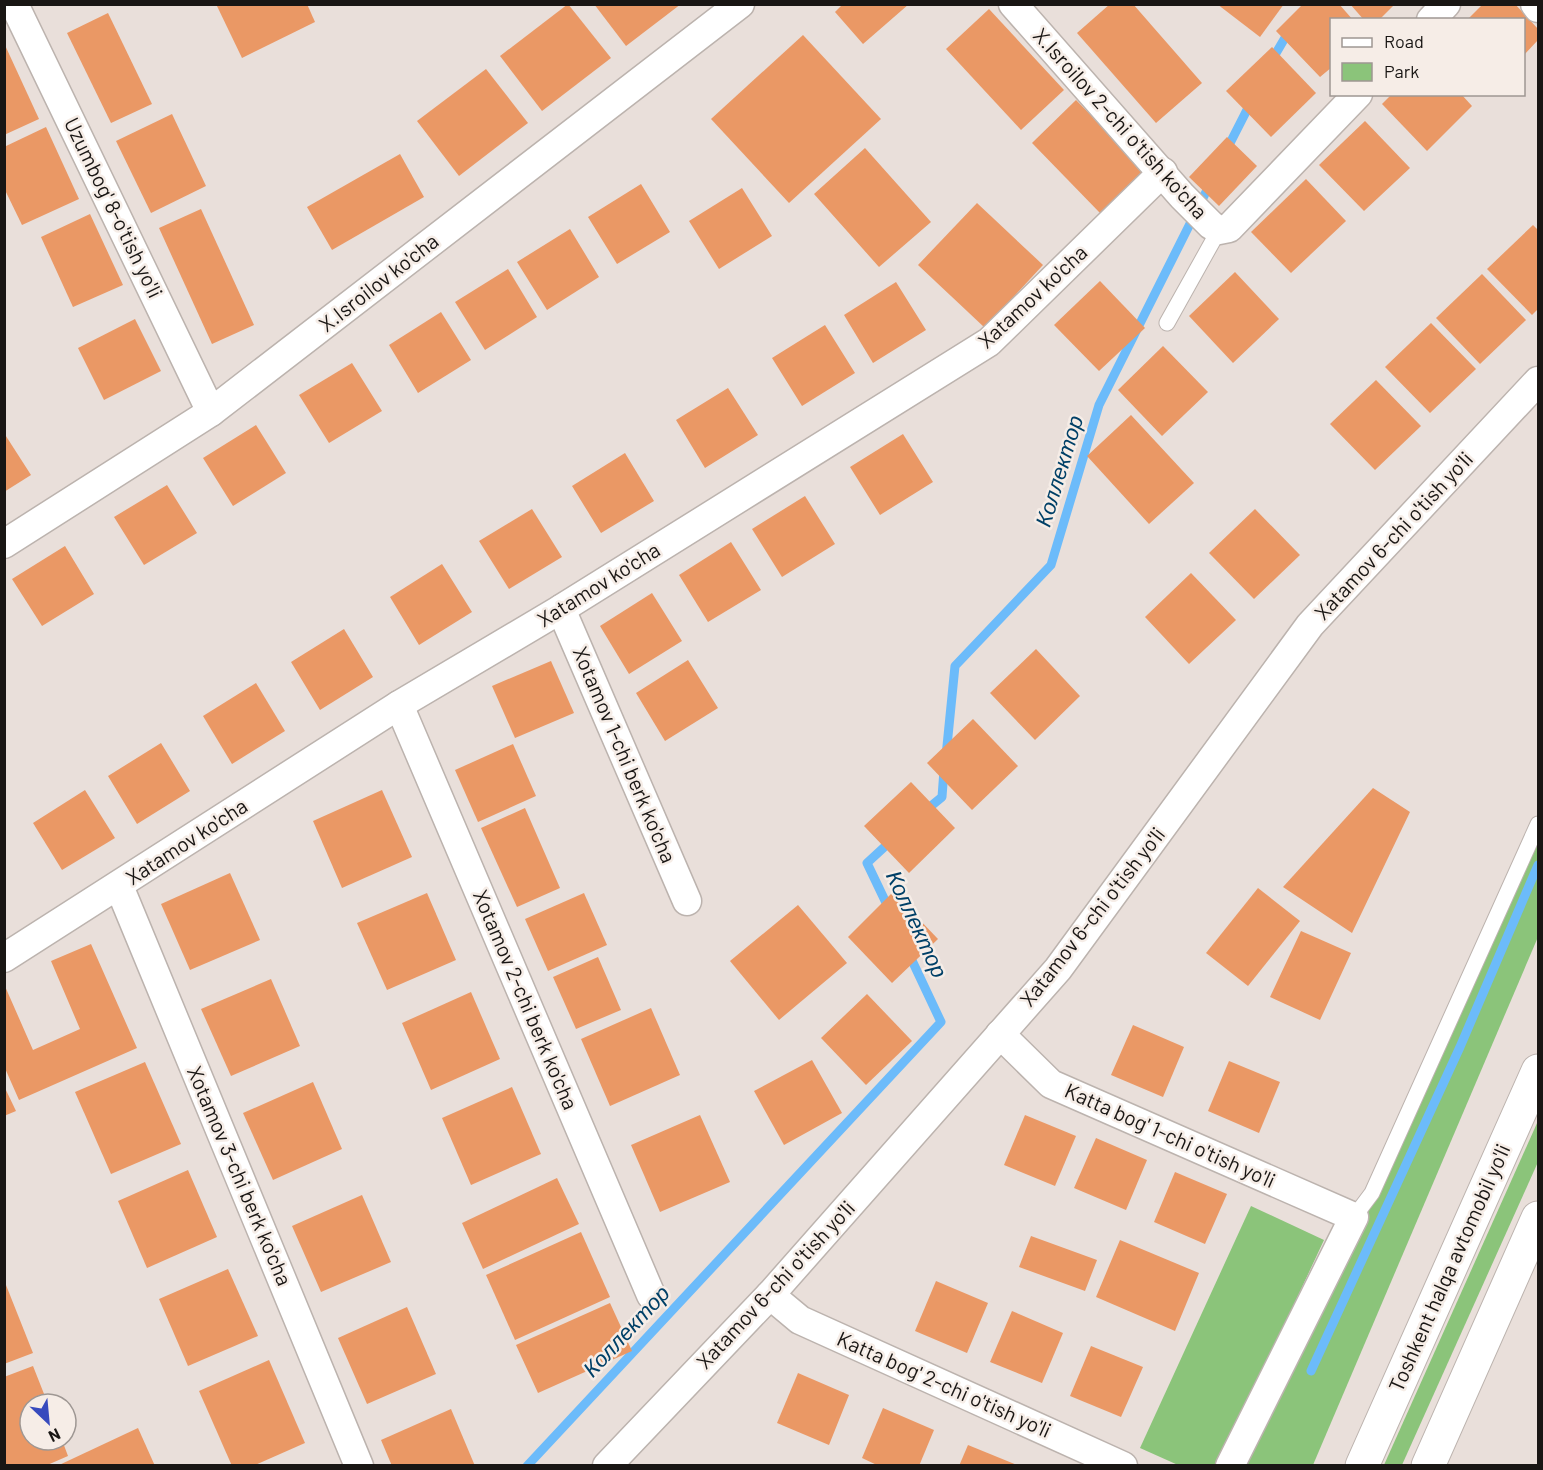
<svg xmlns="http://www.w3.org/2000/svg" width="1543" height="1470" font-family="Barlow,sans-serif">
<rect width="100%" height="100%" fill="#e9dfda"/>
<g fill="#8bc47a">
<path d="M1538 839V937L1313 1465 1245 1466Z"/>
<path d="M1538 1121V1162L1402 1465H1384Z"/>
<path d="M1251 1206 1324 1240 1219 1465H1178L1140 1448Z"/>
</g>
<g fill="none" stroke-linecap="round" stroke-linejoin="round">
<g stroke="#6cbbfa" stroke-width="9">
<path d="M1272 60 1289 31"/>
<path d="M1226 151 1251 102"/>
<path d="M946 756 955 666 1051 565 1099 405 1211 182"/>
<path d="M925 811 942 797 944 770"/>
<path d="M889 909 867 863 892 840"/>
<path d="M1311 1371 1460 1047 1538 865"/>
<path d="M527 1466 941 1022 908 952"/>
</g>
</g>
<g fill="#ea9865">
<path d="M216 4H307L315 22 242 58Z"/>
<path d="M568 4 611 58 542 111 500 56Z"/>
<path d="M594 4H681L626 46Z"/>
<path d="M843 4H909L863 44 835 12Z"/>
<path d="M1110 4H1133L1202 83 1156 123 1077 33Z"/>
<path d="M1217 4H1284L1260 37Z"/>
<path d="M1303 4H1339L1353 20H1332V67L1320 77 1276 31Z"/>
<path d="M1350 4H1395L1379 20H1364Z"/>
<path d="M1483 4H1515L1538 29V40L1524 55V20H1467Z"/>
<path d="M989 9 1064 90 1021 130 946 49Z"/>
<path d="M108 13 152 104 111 123 67 33Z"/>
<path d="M803 35 881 119 789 203 711 119Z"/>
<path d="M4 43 39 119 4 135Z"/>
<path d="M1272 47 1316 93 1271 137 1226 91Z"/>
<path d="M486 69 528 123 459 176 417 121Z"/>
<path d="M1392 94H1461L1472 106 1427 151 1382 104Z"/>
<path d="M1076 100 1145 170 1100 213 1032 143Z"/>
<path d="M172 114 206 186 151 213 116 141Z"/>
<path d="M1365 121 1410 168 1364 211 1319 165Z"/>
<path d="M46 127 79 199 22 225 4 188V147Z"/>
<path d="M1227 137 1257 166 1219 206 1189 177Z"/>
<path d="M865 148 931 222 879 267 814 194Z"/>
<path d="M400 154 424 197 332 250 307 207Z"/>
<path d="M1306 179 1346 221 1291 273 1251 232Z"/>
<path d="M641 184 670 232 617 264 588 217Z"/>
<path d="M742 188 772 236 719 269 689 221Z"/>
<path d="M977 203 1043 265 985 328 918 265Z"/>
<path d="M201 209 254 325 212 344 159 228Z"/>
<path d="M90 214 123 285 73 307 41 237Z"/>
<path d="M1533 225 1538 230V309L1532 315 1487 269Z"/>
<path d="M570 229 599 277 547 310 517 262Z"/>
<path d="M508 269 537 317 485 350 455 302Z"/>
<path d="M1235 272 1279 319 1233 363 1189 316Z"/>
<path d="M1482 274 1526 320 1480 364 1436 318Z"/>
<path d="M1100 281 1145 328 1099 371 1054 325Z"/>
<path d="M896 282 926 330 873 363 844 315Z"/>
<path d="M441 312 471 360 418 393 389 345Z"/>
<path d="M135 319 161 371 104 400 78 348Z"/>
<path d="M1431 323 1476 369 1430 413 1385 367Z"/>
<path d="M825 325 855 373 802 406 772 358Z"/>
<path d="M1163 346 1208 392 1162 436 1118 390Z"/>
<path d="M352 363 382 411 329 443 299 395Z"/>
<path d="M1376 380 1421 426 1375 470 1330 424Z"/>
<path d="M728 388 758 435 705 468 676 420Z"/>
<path d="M1131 415 1194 483 1149 524 1087 456Z"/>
<path d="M256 425 286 473 233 506 203 458Z"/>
<path d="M4 433 31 475 4 492Z"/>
<path d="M903 434 933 482 880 515 850 467Z"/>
<path d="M625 453 654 501 601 533 572 486Z"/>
<path d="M167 485 197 533 144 565 114 517Z"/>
<path d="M805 496 835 544 782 577 752 529Z"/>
<path d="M532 509 562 557 509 589 479 541Z"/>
<path d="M1255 509 1300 555 1254 599 1209 553Z"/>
<path d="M731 542 761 590 708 622 679 575Z"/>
<path d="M65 546 94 594 42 626 12 579Z"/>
<path d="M442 564 472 612 419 645 390 597Z"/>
<path d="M1191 573 1236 620 1189 664 1145 617Z"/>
<path d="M652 593 682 641 629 674 600 626Z"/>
<path d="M344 629 373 677 320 710 291 662Z"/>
<path d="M1036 649 1080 696 1035 740 990 693Z"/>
<path d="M688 660 718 708 665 741 636 693Z"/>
<path d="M551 661 574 713 515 738 492 686Z"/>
<path d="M256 683 285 731 232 764 203 716Z"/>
<path d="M973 719 1018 766 972 810 927 763Z"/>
<path d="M161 743 190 791 137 824 108 776Z"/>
<path d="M513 744 536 796 478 822 455 770Z"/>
<path d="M911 782 955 828 909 873 864 826Z"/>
<path d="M1373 788 1410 812 1352 933 1283 887Z"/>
<path d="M85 790 115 838 62 870 33 823Z"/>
<path d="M382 790 412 857 342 888 313 821Z"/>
<path d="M525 808 560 888 517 907 481 828Z"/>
<path d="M230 873 260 940 190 970 161 904Z"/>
<path d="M1258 888 1300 921 1248 986 1206 953Z"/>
<path d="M893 892 938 939 892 983 848 937Z"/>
<path d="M427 893 456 960 387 990 357 923Z"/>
<path d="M584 893 607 945 548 971 525 919Z"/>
<path d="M798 905 847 963 779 1020 730 961Z"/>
<path d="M1301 931 1351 953 1320 1020 1270 997Z"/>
<path d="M91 944 137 1048 19 1100 4 1066V984L33 1050 80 1029 51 961Z"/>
<path d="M598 957 621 1010 576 1029 553 977Z"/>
<path d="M271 979 300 1046 231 1076 201 1009Z"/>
<path d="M471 992 500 1059 431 1090 402 1023Z"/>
<path d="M867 994 912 1041 866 1085 821 1038Z"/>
<path d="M651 1008 680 1075 610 1106 581 1039Z"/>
<path d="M1133 1025 1184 1047 1163 1097 1111 1075Z"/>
<path d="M812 1060 842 1113 784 1145 754 1091Z"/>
<path d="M1229 1061 1280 1082 1259 1133 1208 1111Z"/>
<path d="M145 1062 181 1144 111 1174 75 1092Z"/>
<path d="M313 1082 342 1149 273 1180 243 1113Z"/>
<path d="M4 1086 16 1111 4 1116Z"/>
<path d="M512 1087 541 1154 471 1185 442 1118Z"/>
<path d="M700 1115 730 1182 660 1212 631 1145Z"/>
<path d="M1025 1115 1076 1136 1055 1186 1004 1165Z"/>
<path d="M1096 1138 1147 1160 1126 1210 1074 1188Z"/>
<path d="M188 1170 217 1237 147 1268 118 1201Z"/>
<path d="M1175 1172 1227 1194 1205 1244 1154 1222Z"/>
<path d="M557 1178 579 1224 483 1269 462 1223Z"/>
<path d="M362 1195 391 1262 321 1292 292 1226Z"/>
<path d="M581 1232 610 1297 515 1340 486 1275Z"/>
<path d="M1031 1236 1097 1260 1085 1291 1019 1267Z"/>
<path d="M1120 1240 1199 1273 1175 1331 1096 1297Z"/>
<path d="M228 1269 258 1336 188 1366 159 1299Z"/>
<path d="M4 1280 33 1353 4 1364Z"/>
<path d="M936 1281 988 1303 967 1353 915 1331Z"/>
<path d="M610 1303 632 1351 538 1393 516 1345Z"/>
<path d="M407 1307 436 1374 367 1404 338 1338Z"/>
<path d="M1012 1311 1063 1333 1042 1383 990 1362Z"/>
<path d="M1091 1346 1143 1367 1121 1417 1070 1396Z"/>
<path d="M269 1360 305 1443 253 1466H232L199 1391Z"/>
<path d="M33 1366 48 1404H30V1440H62L68 1456 45 1466H4V1377Z"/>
<path d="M798 1373 849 1395 829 1445 777 1423Z"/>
<path d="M883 1408 934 1430 919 1466H879L862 1458Z"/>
<path d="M451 1409 475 1466H392L381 1440Z"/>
<path d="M138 1428 155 1466H57Z"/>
<path d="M968 1445 1017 1465V1466H959Z"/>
</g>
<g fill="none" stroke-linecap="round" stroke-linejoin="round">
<g stroke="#bcb3ae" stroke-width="17">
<g id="lane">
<path d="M1167 323 1219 230"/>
<path d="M1354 1217 1372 1193 1538 824"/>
</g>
</g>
<g stroke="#bcb3ae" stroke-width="31">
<g id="street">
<path d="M14 4 211 412"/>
<path d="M1013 4 1182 196 1211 225 1219 230 1229 228 1358 94"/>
<path d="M1535 4 1538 8"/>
<path d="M1431 20 1446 4"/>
<path d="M4 544 211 412 740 4"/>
<path d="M561 609 687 901"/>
<path d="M399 705 651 1295"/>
<path d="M119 886 359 1466"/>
<path d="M4 958 399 705 561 609 989 342 1163 172"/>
<path d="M1000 1034 1051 1084 1354 1217 1230 1466"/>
<path d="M770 1295 800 1320 1123 1466"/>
<path d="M607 1466 770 1295 1058 969 1310 625 1538 381"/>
</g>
</g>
<g stroke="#bcb3ae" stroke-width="35">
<g id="highway">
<path d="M1362 1466 1538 1071"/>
<path d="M1428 1466 1538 1218"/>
</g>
</g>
<use href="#lane" stroke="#fff" stroke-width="15"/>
<use href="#street" stroke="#fff" stroke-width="28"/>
<use href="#highway" stroke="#fff" stroke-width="33"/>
</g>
<g text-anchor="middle" stroke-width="5" stroke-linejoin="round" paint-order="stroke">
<g font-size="21" fill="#191614" stroke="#f6ede7">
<text transform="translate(1120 124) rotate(48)" y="7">X.Isroilov 2-chi o'tish ko'cha</text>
<text transform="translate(113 208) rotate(64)" y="7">Uzumbog' 8-o'tish yo'li</text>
<text transform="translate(379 283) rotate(-38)" y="7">X.Isroilov ko'cha</text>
<text transform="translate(1033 297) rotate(-43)" y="7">Xatamov ko'cha</text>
<text transform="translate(1394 536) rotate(-47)" y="7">Xatamov 6-chi o'tish yo'li</text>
<text transform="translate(599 585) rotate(-32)" y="7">Xatamov ko'cha</text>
<text transform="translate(624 755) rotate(67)" y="7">Xotamov 1-chi berk ko'cha</text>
<text transform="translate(187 842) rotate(-33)" y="7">Xatamov ko'cha</text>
<text transform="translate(1093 917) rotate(-52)" y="7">Xatamov 6-chi o'tish yo'li</text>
<text transform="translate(525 1000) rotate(67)" y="7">Xotamov 2-chi berk ko'cha</text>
<text transform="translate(1170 1136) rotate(24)" y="7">Katta bog' 1-chi o'tish yo'li</text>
<text transform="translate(239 1176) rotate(67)" y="7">Xotamov 3-chi berk ko'cha</text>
<text transform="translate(1450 1268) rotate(-66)" y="7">Toshkent halqa avtomobil yo'li</text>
<text transform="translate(776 1285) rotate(-47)" y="7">Xatamov 6-chi o'tish yo'li</text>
<text transform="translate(944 1385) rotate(24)" y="7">Katta bog' 2-chi o'tish yo'li</text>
</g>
<g font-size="22" font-style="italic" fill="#004067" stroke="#f6ede7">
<text transform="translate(1059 471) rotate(-73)" y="8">Коллектор</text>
<text transform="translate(917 924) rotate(65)" y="8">Коллектор</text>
<text transform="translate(626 1331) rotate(-47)" y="8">Коллектор</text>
</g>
</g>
<rect width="1543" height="1470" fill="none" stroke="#191614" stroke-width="12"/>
<rect x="1330" y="18" width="195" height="78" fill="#f6ede7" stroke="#9e9793" stroke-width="1.5"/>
<rect x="1342" y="38" width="30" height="9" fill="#ffffff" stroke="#9e9793" stroke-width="1.5"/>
<text x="1384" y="48" font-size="18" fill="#191614">Road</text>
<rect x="1342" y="63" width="30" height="18" fill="#8bc47a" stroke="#9e9793" stroke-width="1.5"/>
<text x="1384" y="78" font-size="18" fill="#191614">Park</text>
<g transform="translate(48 1422) rotate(154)"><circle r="28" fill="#f6ede7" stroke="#9e9793" stroke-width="1.5"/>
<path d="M0-4.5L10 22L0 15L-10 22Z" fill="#374abd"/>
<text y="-9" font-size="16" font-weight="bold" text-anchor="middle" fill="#191614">N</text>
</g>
</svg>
